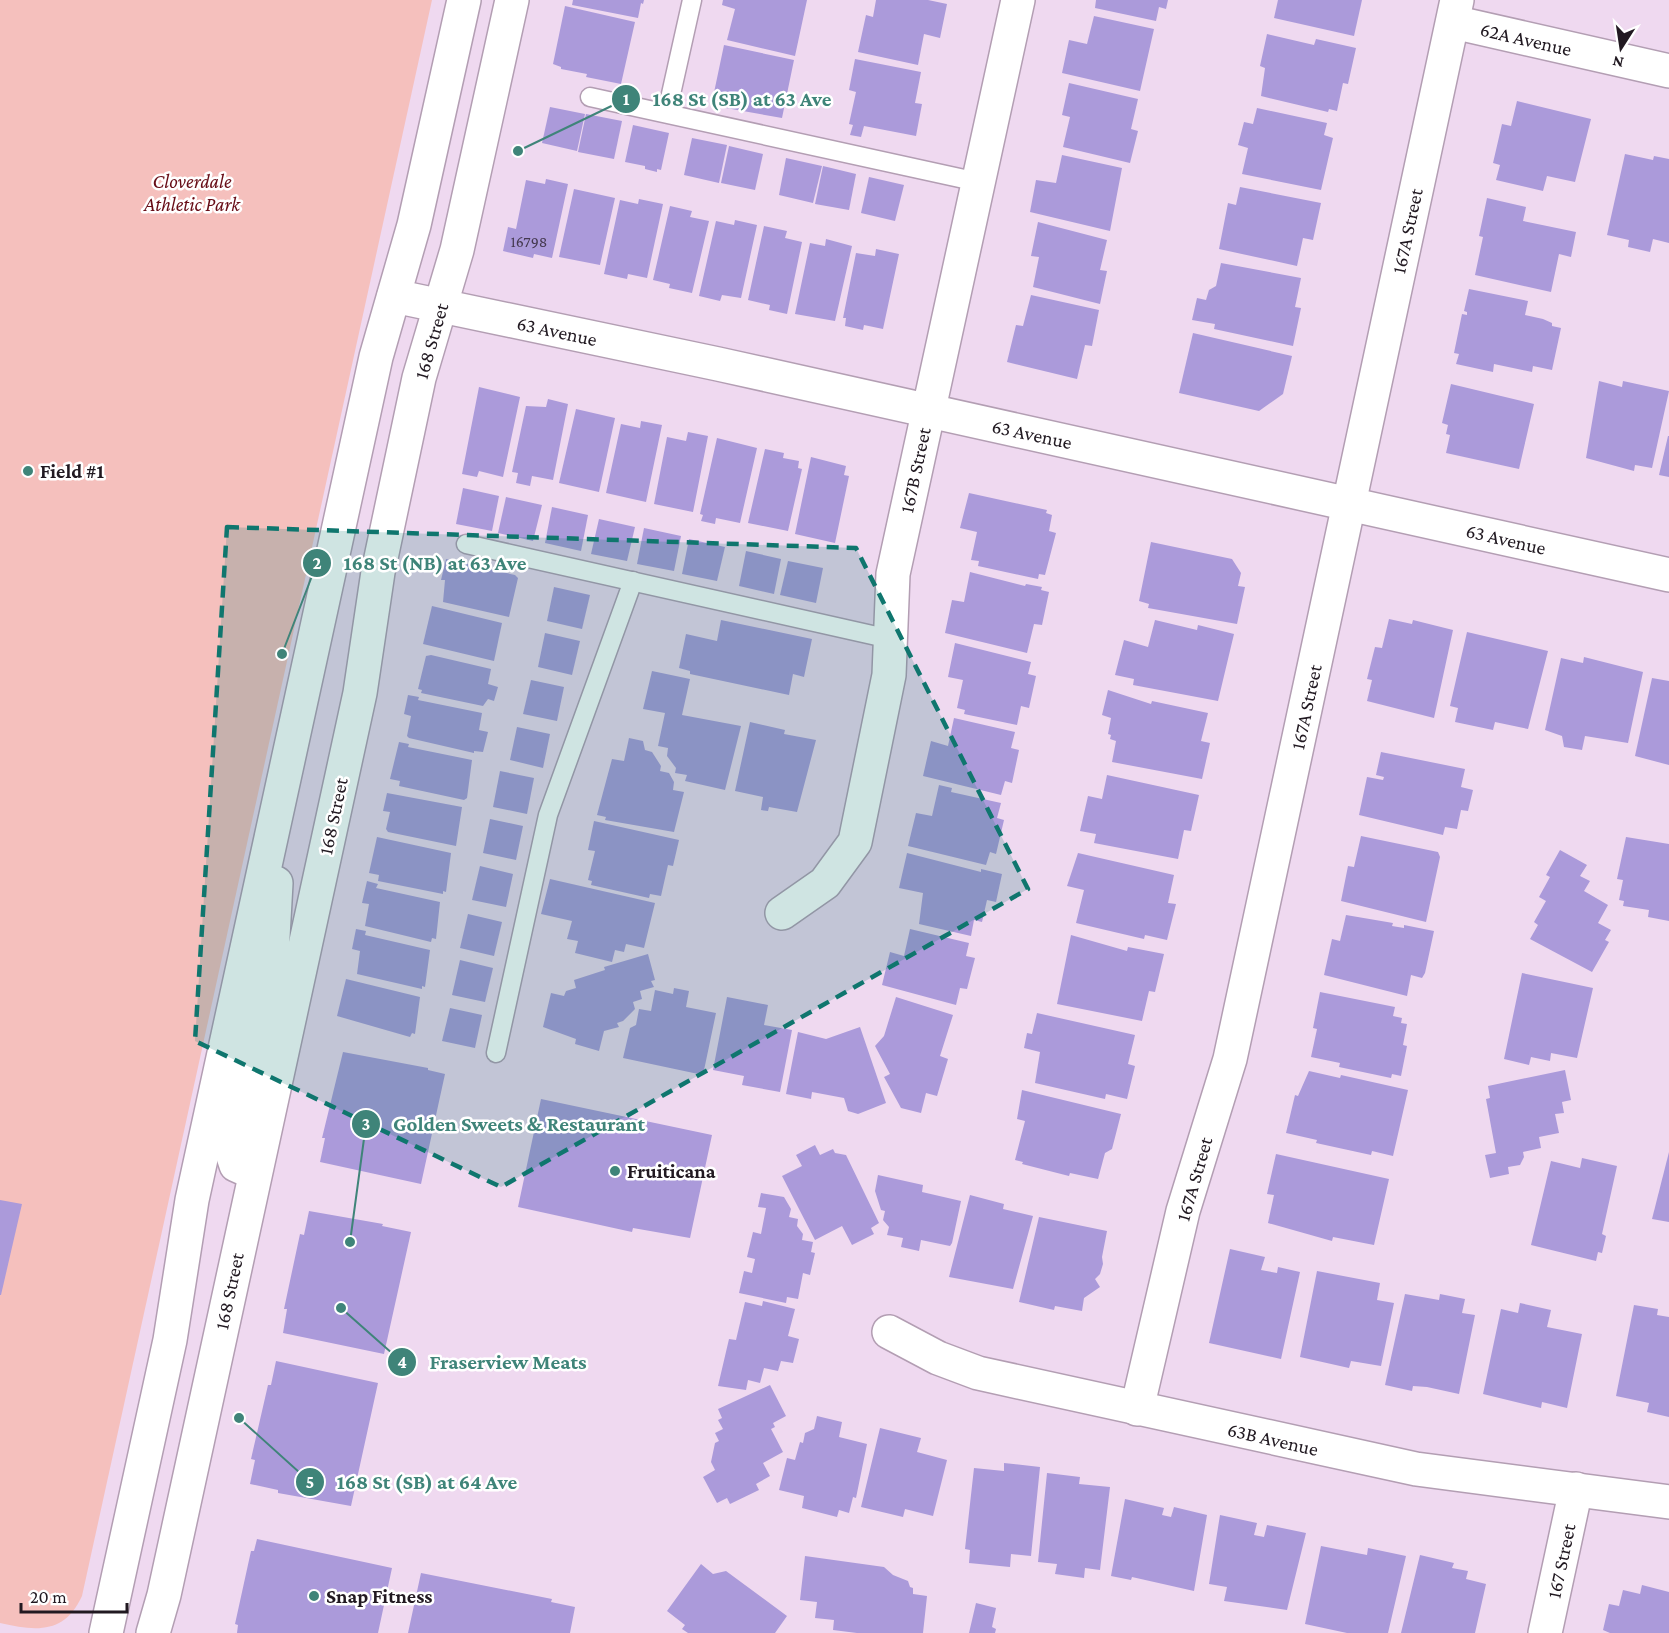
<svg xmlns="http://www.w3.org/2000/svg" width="1669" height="1633" font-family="'Crimson Pro',serif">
<rect width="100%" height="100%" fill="#efd9f0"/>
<path fill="#f5c0bd" d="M0 0H432L82 1596C65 1633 38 1632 0 1623Z"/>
<g fill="#ab9ada">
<path d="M573 0H644L643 4 641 3 638 18 572 5Z"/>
<path d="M723 0H807L795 56 727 40 735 9 722 5Z"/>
<path d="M876 0H928L947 4 940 38 924 34 918 65 858 52 866 15 873 17Z"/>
<path d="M1096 0H1168L1166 9 1159 7 1156 21 1095 8Z"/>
<path d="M1278 0H1362L1354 36 1274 18Z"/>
<path d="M565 6 635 22 621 84 586 77 587 74 561 69V67L553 64Z"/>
<path d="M1094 16 1154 29 1140 91 1062 73 1069 40 1087 44Z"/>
<path d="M1267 34 1314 45 1316 39 1356 48 1348 84 1343 83 1337 111 1329 109 1328 112 1261 96 1265 68 1260 66Z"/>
<path d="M724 45 794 60 782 118 726 108V105L712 102Z"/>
<path d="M855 59 921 72 915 103 922 104 916 136 864 126 861 137 850 135 853 125 849 124 856 92 849 90Z"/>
<path d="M1069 83 1138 99 1131 129 1138 131 1130 163 1063 147 1070 117 1062 115Z"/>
<path d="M1517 101 1591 119 1575 182 1547 176 1543 191 1496 180 1500 165 1493 163 1502 124 1511 126Z"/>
<path d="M550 107 585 114 577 151 542 143Z"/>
<path d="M1257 108 1327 123 1324 135 1333 138 1321 190 1242 174 1248 148 1238 145 1244 122 1253 124Z"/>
<path d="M586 114 622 121 614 159 578 152Z"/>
<path d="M633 125 669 133 661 170 657 169V172L645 169V166L625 162Z"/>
<path d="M692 138 727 145 719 183 684 175Z"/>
<path d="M729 146 763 154 755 190 721 183Z"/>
<path d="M1625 154 1653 160 1654 156 1669 159V243L1653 239 1650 252 1628 247 1629 240 1607 235Z"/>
<path d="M1062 155 1122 168 1110 231 1030 212 1036 180 1056 183Z"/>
<path d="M786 158 822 166 813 203 779 195Z"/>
<path d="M823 166 856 174 849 210 815 204Z"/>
<path d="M869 177 904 185 895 221 861 213Z"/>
<path d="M546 179 568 184 552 258 534 254 533 258 503 251 508 227 516 229 526 180 545 184Z"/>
<path d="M1240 187 1321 203 1313 240 1303 238 1297 266 1219 249 1228 203 1236 205Z"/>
<path d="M574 189 615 198 600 265 559 257Z"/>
<path d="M1487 198 1526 207 1523 221 1576 232 1571 257 1559 254 1551 292 1475 275 1483 237 1479 236Z"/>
<path d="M639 199 663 204 647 278 628 274 627 279 604 274 620 200 638 204Z"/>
<path d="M670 206 692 211 690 217 709 221 692 293 669 288 670 284 653 280Z"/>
<path d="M735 220 757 225 741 298 722 295 720 301 699 296 716 221 734 225Z"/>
<path d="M1038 222 1107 240 1100 270 1107 271 1100 304 1033 287 1039 257 1031 256Z"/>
<path d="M764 226 787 231 785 238 802 242 787 314 769 310 770 305 748 300Z"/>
<path d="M826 239 852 246 835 321 795 314 810 243 825 246Z"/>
<path d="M876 249 899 254 883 329 864 325 863 330 845 326 846 318H843L856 253 875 256Z"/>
<path d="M1221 263 1301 278 1295 307 1301 308 1293 346 1214 329 1215 324 1192 320 1197 298 1206 300 1209 290 1216 286Z"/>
<path d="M1469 289 1528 301 1525 315 1543 319 1552 323V326L1561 328 1552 370 1533 366 1532 372 1494 364 1493 372 1456 364 1459 354 1454 353 1462 314 1467 315V312L1464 311Z"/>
<path d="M1031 295 1099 310 1092 346 1085 345 1077 379 1007 362 1016 325 1023 326Z"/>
<path d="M1193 333 1292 356 1283 394 1259 411 1179 393Z"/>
<path d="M1599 381 1622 387 1623 381 1669 391 1652 468 1635 465 1634 471 1586 458Z"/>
<path d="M1451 384 1534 404 1519 469 1446 453 1450 435 1446 434 1448 425 1442 423Z"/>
<path d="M479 387 520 397 503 477 479 471 477 477 462 474Z"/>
<path d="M548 399 568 404 553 480 532 476 530 486 516 483 518 473 512 472 526 406 546 407Z"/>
<path d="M576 409 615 418 599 492 559 483Z"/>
<path d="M641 421 662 425 646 502 606 493 621 424 640 428Z"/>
<path d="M688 432 708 436 693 512 654 504 667 437 686 441Z"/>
<path d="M1668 436H1669V477L1659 475Z"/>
<path d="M717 438 757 448 740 523 716 518 715 524 701 521 703 515 700 514Z"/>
<path d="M765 449 784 453 783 458 799 461 798 468 802 469 788 531 748 523Z"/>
<path d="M811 457 846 466 844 475 849 476 835 543 795 534Z"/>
<path d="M463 488 499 496 492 531 456 524Z"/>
<path d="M969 493 1047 510 1046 513 1052 515 1049 531 1056 533 1045 575 1039 574 1038 579 978 566 979 561 971 560 977 532 960 528Z"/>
<path d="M506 497 542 505 533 541 498 533Z"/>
<path d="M552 507 588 515 581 551 545 543Z"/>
<path d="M599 519 635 527 627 561 591 554Z"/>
<path d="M644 528 681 536 674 571 637 564Z"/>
<path d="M689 539 725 547 717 581 682 574Z"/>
<path d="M1151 542 1232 559 1241 573 1238 586 1245 587 1237 624 1148 608 1149 604 1139 601Z"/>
<path d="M746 551 781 559 774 594 739 586Z"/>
<path d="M446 559 515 575 518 578 509 617 443 602 445 580H441Z"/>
<path d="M788 561 823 568 816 603 780 595Z"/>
<path d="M970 572 1025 586 1026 584 1042 587 1041 590 1049 592 1042 625 1034 624 1027 653 945 633 952 600 964 602Z"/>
<path d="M554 587 590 595 582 629 547 621Z"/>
<path d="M432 606 502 623 494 661 423 644Z"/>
<path d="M1389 619 1412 624 1413 620 1453 630 1434 718 1367 701 1372 680 1367 679 1375 647 1382 648Z"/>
<path d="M721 620 812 639 804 677 793 674 789 695 690 674V671L679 668 686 634 717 641Z"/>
<path d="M1155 620 1197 630 1198 625 1234 634 1218 701 1133 685 1134 679 1115 675 1124 640 1148 647Z"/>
<path d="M1467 632 1548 651 1528 729 1495 722 1493 730 1455 722 1458 708 1450 706Z"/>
<path d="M545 633 580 641 572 675 538 667Z"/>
<path d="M955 643 1031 662 1028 674 1036 676 1029 708 1021 706 1017 725 964 714 965 710 957 708 963 680 948 677Z"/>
<path d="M431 655 491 669 488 684 498 687 494 701 488 699 483 706 421 693 422 690 418 689 426 656Z"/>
<path d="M1584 657 1643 672 1628 743 1585 736 1582 750 1564 747 1562 736 1545 730 1561 658 1583 663Z"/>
<path d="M652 671 690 679 682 715 741 726 725 790 685 781 687 775 675 773 676 768 667 756 668 748 658 746 665 713 643 709Z"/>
<path d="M1652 678 1669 681V765L1635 756Z"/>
<path d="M531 680 564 687 557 721 523 714Z"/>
<path d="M1108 690 1151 704 1152 701 1208 713 1201 741 1210 743 1202 779 1112 762 1116 741 1110 739 1111 735 1108 734 1111 718 1102 715Z"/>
<path d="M408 695 419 697 418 700 482 713 479 730 488 732 483 752 474 751V753L409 738 407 736 411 716 404 714Z"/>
<path d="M954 718 1015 732 1011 748 1019 750 1012 783 1005 781 1001 795 923 776 931 741 948 746Z"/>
<path d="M750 722 785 730 784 734 816 740 797 812 769 807 768 811 761 810 763 797 735 791Z"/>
<path d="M517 727 550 734 543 768 510 760Z"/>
<path d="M629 738 643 741 645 750 652 752 661 766 660 771 669 773 674 782 673 790 684 792 674 832 605 820 606 817 597 815 612 759 624 761Z"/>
<path d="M399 742 409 744 408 747 472 760 467 798 464 800 399 786 400 781 390 779Z"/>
<path d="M1381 752 1465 769 1461 787 1473 790 1468 811 1461 810 1457 829 1445 827 1443 835 1359 815 1367 777 1383 780 1384 777 1376 775Z"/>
<path d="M500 771 534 778 527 814 493 807Z"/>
<path d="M1107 775 1199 795 1191 831 1184 830 1178 859 1094 843 1096 834 1080 831 1088 796 1102 799Z"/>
<path d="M939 785 952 788 951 792 1001 803 997 818 1004 820 996 854 990 852 986 865 908 846 916 813 932 816Z"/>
<path d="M387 793 462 807 456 846 388 832 386 829 390 812 383 811Z"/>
<path d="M490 819 523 826 516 860 483 853Z"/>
<path d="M594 821 679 840 673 866 668 865 661 896 650 894 649 898 591 885 592 881 588 880 595 851 588 850Z"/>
<path d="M1361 836 1438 852 1440 857 1426 922 1341 901 1348 866 1354 867Z"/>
<path d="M377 837 451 853 446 892 443 891V894L378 881 379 875 369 873Z"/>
<path d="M1626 837 1669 844V921L1648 917 1649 910 1623 906 1624 901 1619 900 1623 880 1617 879Z"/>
<path d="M1560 850 1587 865 1580 876 1590 881 1584 891 1608 905 1598 923 1611 930 1605 940 1609 942 1592 972 1530 939 1538 925 1534 922 1546 901 1539 897 1550 877 1546 875Z"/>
<path d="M907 853 981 872V869L1002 874 996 902 987 900 982 922 974 920 971 936 919 924 923 893 899 888Z"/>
<path d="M1078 853 1174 875 1168 903 1176 904 1167 940 1145 935 1144 939 1076 923 1084 890 1067 886Z"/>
<path d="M480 866 513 874 506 907 472 900Z"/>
<path d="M550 879 655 903 644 948 626 944 624 952 615 950 612 962 575 953 578 941 567 939 572 921 541 914Z"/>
<path d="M367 881 378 884 376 888 440 902 436 939 432 938 431 942 365 926 369 904 362 903Z"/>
<path d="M468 914 502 922 494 956 460 948Z"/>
<path d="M1346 915 1393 923 1392 926 1404 928V925L1434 931 1425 973 1422 978 1411 975 1407 996 1324 975 1332 939 1340 941Z"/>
<path d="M356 929 366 931 365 935 430 950 425 987 422 986V989L357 974 360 951 352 949Z"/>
<path d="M910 929 969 943 966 956 975 958 967 989 960 988 956 1005 882 985 890 952 904 956Z"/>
<path d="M1071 935 1127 951 1128 947 1164 954 1155 992 1149 991 1142 1021 1057 1004Z"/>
<path d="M648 954 655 980 651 981 654 987 640 991 642 999 633 1002 635 1009 623 1021 617 1023 619 1027 604 1031 599 1051 575 1044 576 1039 543 1027 551 993 564 996 566 991 576 988 574 980 605 970 604 967Z"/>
<path d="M460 960 493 968 485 1002 452 995Z"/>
<path d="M1522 973 1593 988 1577 1058 1551 1053 1550 1061 1531 1057 1529 1065 1504 1059Z"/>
<path d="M346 979 420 997 415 1034 412 1033 410 1037 337 1016Z"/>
<path d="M674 988 689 991 686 1007 716 1013 703 1075 623 1058 630 1028 636 1025 639 1009 651 1011 655 990 673 994Z"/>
<path d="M1320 992 1395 1007 1393 1016 1402 1018 1401 1023 1407 1024 1403 1045 1407 1046 1401 1076 1392 1074 1391 1078 1339 1067 1340 1063 1311 1057 1317 1029 1313 1028Z"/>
<path d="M727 997 768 1005 764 1025 792 1030 780 1092 742 1085 744 1076 713 1070Z"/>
<path d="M896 997 953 1015 940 1056 948 1059 937 1096 926 1093 921 1113 901 1108 884 1077 890 1074 875 1046 884 1036Z"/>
<path d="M450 1008 482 1015 475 1048 442 1041Z"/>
<path d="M1037 1013 1135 1035 1128 1064 1135 1066 1127 1099 1106 1094 1105 1099 1035 1083 1040 1052 1024 1048 1027 1033 1032 1034Z"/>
<path d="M860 1027 886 1103 858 1114 848 1111 844 1098 812 1092 811 1099 786 1094 798 1032 826 1039Z"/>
<path d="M343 1052 428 1068V1070L445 1074 421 1184 320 1162 325 1138H322Z"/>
<path d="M1565 1070 1571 1100 1562 1102 1564 1113 1555 1114 1559 1133 1539 1137 1541 1148 1523 1152 1524 1157 1520 1165 1508 1167 1509 1174 1490 1178 1485 1155 1496 1153 1486 1099 1490 1098 1488 1086Z"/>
<path d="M1309 1071 1340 1078 1341 1075 1408 1090 1393 1156 1372 1151 1371 1155 1316 1143 1317 1140 1286 1133 1295 1095 1298 1096Z"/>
<path d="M1022 1090 1121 1114 1112 1149 1105 1153 1098 1179 1070 1173 1069 1176 1022 1164 1023 1162 1015 1160 1025 1121 1017 1119Z"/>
<path d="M541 1099 712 1135 690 1238 633 1228 632 1232 518 1207Z"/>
<path d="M815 1145 820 1155 833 1149 835 1153 846 1155 879 1223 871 1228 874 1234 852 1245 842 1226 815 1240 782 1176 802 1166 796 1155Z"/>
<path d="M1669 1152V1222L1652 1219Z"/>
<path d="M1276 1154 1389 1179 1374 1245 1333 1237 1332 1241 1268 1223 1274 1195 1267 1194Z"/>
<path d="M1582 1158 1617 1166 1602 1234 1606 1236 1602 1253 1598 1252 1596 1261 1531 1245 1551 1161 1580 1168Z"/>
<path d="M878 1175 923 1185 922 1192 961 1201 952 1243 950 1246 921 1240 919 1251 901 1247 903 1238 887 1235 889 1227 883 1220 885 1211 881 1210 875 1191Z"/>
<path d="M761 1193 784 1197 791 1209 789 1217 798 1219 797 1226 803 1234 802 1240 813 1242 811 1252 815 1253 810 1275 803 1273 798 1299 787 1297 786 1303 739 1293 744 1271 752 1273 755 1259 747 1257 753 1232 761 1234 766 1208 758 1207Z"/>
<path d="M970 1195 1004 1204 1003 1209 1033 1216 1013 1289 949 1277Z"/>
<path d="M0 1200 22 1204 1 1295H0Z"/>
<path d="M309 1211 383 1224 382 1226 411 1232 384 1354 283 1333 287 1309H284L300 1234 304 1235Z"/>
<path d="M1039 1217 1107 1231 1102 1257 1103 1264 1100 1274 1095 1279 1100 1287 1084 1298 1082 1311 1055 1306 1054 1310 1019 1302Z"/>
<path d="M1230 1249 1265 1257 1261 1270 1277 1273 1278 1267 1300 1272 1281 1359 1209 1343Z"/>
<path d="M1317 1271 1380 1283 1377 1300 1394 1303 1381 1366 1351 1361 1349 1368 1300 1357Z"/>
<path d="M1405 1294 1439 1300 1440 1294 1465 1299 1462 1313 1475 1315 1459 1394 1427 1387 1413 1386 1412 1391 1385 1385Z"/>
<path d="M763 1301 795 1309 788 1336 799 1339 793 1363 781 1361 778 1371 764 1368 760 1383 748 1380 746 1390 718 1386 729 1339 736 1340 745 1302 762 1306Z"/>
<path d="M1520 1303 1551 1310 1547 1327 1582 1334 1567 1408 1542 1402 1541 1408 1483 1394 1501 1309 1518 1313Z"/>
<path d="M1634 1305 1658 1309 1657 1315 1669 1317V1417L1647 1412 1649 1403 1616 1396Z"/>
<path d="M276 1361 378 1383 351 1506 278 1493V1490L250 1484 255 1460 251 1459 268 1385H271Z"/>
<path d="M770 1385 786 1416 773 1423 775 1427 771 1429 783 1452 763 1463 770 1476 756 1484 759 1490 730 1504 727 1498 717 1503 703 1477 715 1470 711 1462 715 1443 719 1441 715 1433 723 1429 718 1420 722 1418 718 1409Z"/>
<path d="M817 1416 842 1422 839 1437 867 1444 856 1498 853 1497 849 1513 839 1510 837 1517 802 1508 804 1496 779 1490 787 1458 795 1460 800 1442 803 1443 805 1433 814 1429Z"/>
<path d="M880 1428 921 1438 917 1452 947 1460 933 1516 905 1509 903 1517 861 1507Z"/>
<path d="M1004 1463 1040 1467 1031 1556 1011 1554 1010 1567 969 1563 970 1550 965 1549 974 1468 1004 1471Z"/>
<path d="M1047 1473 1080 1477 1079 1484 1110 1487 1100 1570 1085 1568 1084 1578 1055 1574 1057 1564 1038 1562Z"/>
<path d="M1125 1499 1164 1508 1162 1515 1171 1517 1174 1507 1207 1515 1194 1591 1132 1577 1131 1580 1111 1576Z"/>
<path d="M1220 1515 1257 1523 1254 1535 1264 1537 1267 1525 1306 1533 1287 1610 1224 1601 1227 1587 1209 1584Z"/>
<path d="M257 1539 392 1568 378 1633H237L238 1625 235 1624 251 1551H254Z"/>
<path d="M1321 1546 1367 1555 1368 1548 1406 1556 1388 1633H1347L1305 1624Z"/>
<path d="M1420 1555 1454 1563 1452 1568 1468 1571 1466 1579 1486 1584 1475 1633H1401Z"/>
<path d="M805 1556 884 1567 893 1575 908 1581 910 1587 913 1588V1594L927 1596 923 1633H857L833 1630 834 1620 815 1618 817 1602 800 1600Z"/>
<path d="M701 1564 713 1574 726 1571 787 1616 775 1633H688L682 1629 685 1625 667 1611Z"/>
<path d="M421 1573 552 1599 551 1602 575 1607 570 1633H408Z"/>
<path d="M1642 1585 1669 1592V1633H1610L1603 1630 1609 1604 1619 1606 1623 1590 1640 1594Z"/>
<path d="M976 1603 996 1608 992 1627 996 1629 995 1633H969Z"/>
</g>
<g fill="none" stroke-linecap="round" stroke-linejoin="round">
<g stroke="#b39eb3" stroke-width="21">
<g id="lane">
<path d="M590 97 978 182"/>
<path d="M667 112 692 0"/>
<path d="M466 544 890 639"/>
<path d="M496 1053 548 815 633 581"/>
</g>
</g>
<g stroke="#b39eb3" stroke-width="36">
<g id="street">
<path d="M1453 22 1669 71"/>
<path d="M782 913 825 883 855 842 889 675 893 574 1018 0"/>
<path d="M889 1332 938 1358 978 1373 1416 1469 1669 1502"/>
<path d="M1137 1409 1183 1211 1230 1059 1457 0"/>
<path d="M1545 1633 1576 1489"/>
</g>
</g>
<g stroke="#b39eb3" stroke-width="36">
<g id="secondary">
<path d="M394 296 718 364 1669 575"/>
<path d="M254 1173 236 1165 232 1153 233 1137 272 955 276 883"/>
<path d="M106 1633 170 1340 192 1200 376 357 414 225 464 0"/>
<path d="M153 1633 164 1595 360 693 378 572 419 378 457 250 512 0"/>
</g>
</g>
<use href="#lane" stroke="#fff" stroke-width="18"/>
<use href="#street" stroke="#fff" stroke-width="33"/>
<use href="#secondary" stroke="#fff" stroke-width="33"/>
</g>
<path fill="#0f766e" fill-opacity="0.2" stroke="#0f766e" stroke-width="4.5" stroke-dasharray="12 8" stroke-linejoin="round" d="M227 527 856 548 1028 889 501 1187 195 1041Z"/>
<g fill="#3f8479" stroke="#fff" stroke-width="2">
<circle cx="28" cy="471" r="6"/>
<circle cx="615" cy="1171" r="6"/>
<circle cx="314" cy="1596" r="6"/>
</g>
<g text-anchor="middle" stroke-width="5" stroke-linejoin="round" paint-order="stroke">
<g font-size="16" fill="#44394f">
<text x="529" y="247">16798</text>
</g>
<g font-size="20" fill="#211921" stroke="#fff">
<text transform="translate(1526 39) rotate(13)" y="7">62A Avenue</text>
<text transform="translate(1407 231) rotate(-78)" y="7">167A Street</text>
<text transform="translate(557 331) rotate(12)" y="7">63 Avenue</text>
<text transform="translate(431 341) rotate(-74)" y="7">168 Street</text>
<text transform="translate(1032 434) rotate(12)" y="7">63 Avenue</text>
<text transform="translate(915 470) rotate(-78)" y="7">167B Street</text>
<text transform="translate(1506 539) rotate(13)" y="7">63 Avenue</text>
<text transform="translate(1306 707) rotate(-78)" y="7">167A Street</text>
<text transform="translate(333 816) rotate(-78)" y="7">168 Street</text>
<text transform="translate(1194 1179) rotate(-74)" y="7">167A Street</text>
<text transform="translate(229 1291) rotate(-78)" y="7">168 Street</text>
<text transform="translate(1273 1439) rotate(13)" y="7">63B Avenue</text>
<text transform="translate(1561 1561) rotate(-78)" y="7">167 Street</text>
</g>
<g font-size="20" font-style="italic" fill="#670c16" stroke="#fff">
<text x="192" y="188">Cloverdale<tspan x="192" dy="23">Athletic Park</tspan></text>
</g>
<g font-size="20" font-weight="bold" fill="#211921" stroke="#fff" text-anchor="start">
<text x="40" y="478">Field #1</text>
<text x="627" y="1178">Fruiticana</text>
<text x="326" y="1603">Snap Fitness</text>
</g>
</g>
<path fill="none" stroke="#3f8479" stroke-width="2" d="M518 151L626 99M282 654L317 563M350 1242L366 1124M341 1308L402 1362M239 1418L310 1482"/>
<g fill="#3f8479" stroke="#fff" stroke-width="2">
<circle cx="518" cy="151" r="6"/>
<circle cx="282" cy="654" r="6"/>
<circle cx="350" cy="1242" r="6"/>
<circle cx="341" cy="1308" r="6"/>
<circle cx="239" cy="1418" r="6"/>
<circle cx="626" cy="99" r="15"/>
<circle cx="317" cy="563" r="15"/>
<circle cx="366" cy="1124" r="15"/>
<circle cx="402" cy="1362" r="15"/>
<circle cx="310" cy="1482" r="15"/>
</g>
<g font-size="18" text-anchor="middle" font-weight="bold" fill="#fff">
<text x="626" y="105">1</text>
<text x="317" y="569">2</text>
<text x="366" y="1130">3</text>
<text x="402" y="1368">4</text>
<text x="310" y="1488">5</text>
</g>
<g font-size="21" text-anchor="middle" font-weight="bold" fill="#3f8479" stroke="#fff" stroke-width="5" stroke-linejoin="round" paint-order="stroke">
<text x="742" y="106">168 St (SB) at 63 Ave</text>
<text x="435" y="570">168 St (NB) at 63 Ave</text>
<text x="519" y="1131">Golden Sweets &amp; Restaurant</text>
<text x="508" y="1369">Fraserview Meats</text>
<text x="427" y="1489">168 St (SB) at 64 Ave</text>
</g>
<g transform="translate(1621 48) rotate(192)" stroke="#ffffff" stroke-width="4.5" paint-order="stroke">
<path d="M0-4.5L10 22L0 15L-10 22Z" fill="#211921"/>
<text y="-9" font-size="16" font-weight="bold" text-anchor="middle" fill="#211921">N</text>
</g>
<path d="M21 1603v9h106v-9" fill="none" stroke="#211921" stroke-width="3"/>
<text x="30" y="1603" font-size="18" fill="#211921" stroke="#ffffff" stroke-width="4.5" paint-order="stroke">20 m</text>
</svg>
